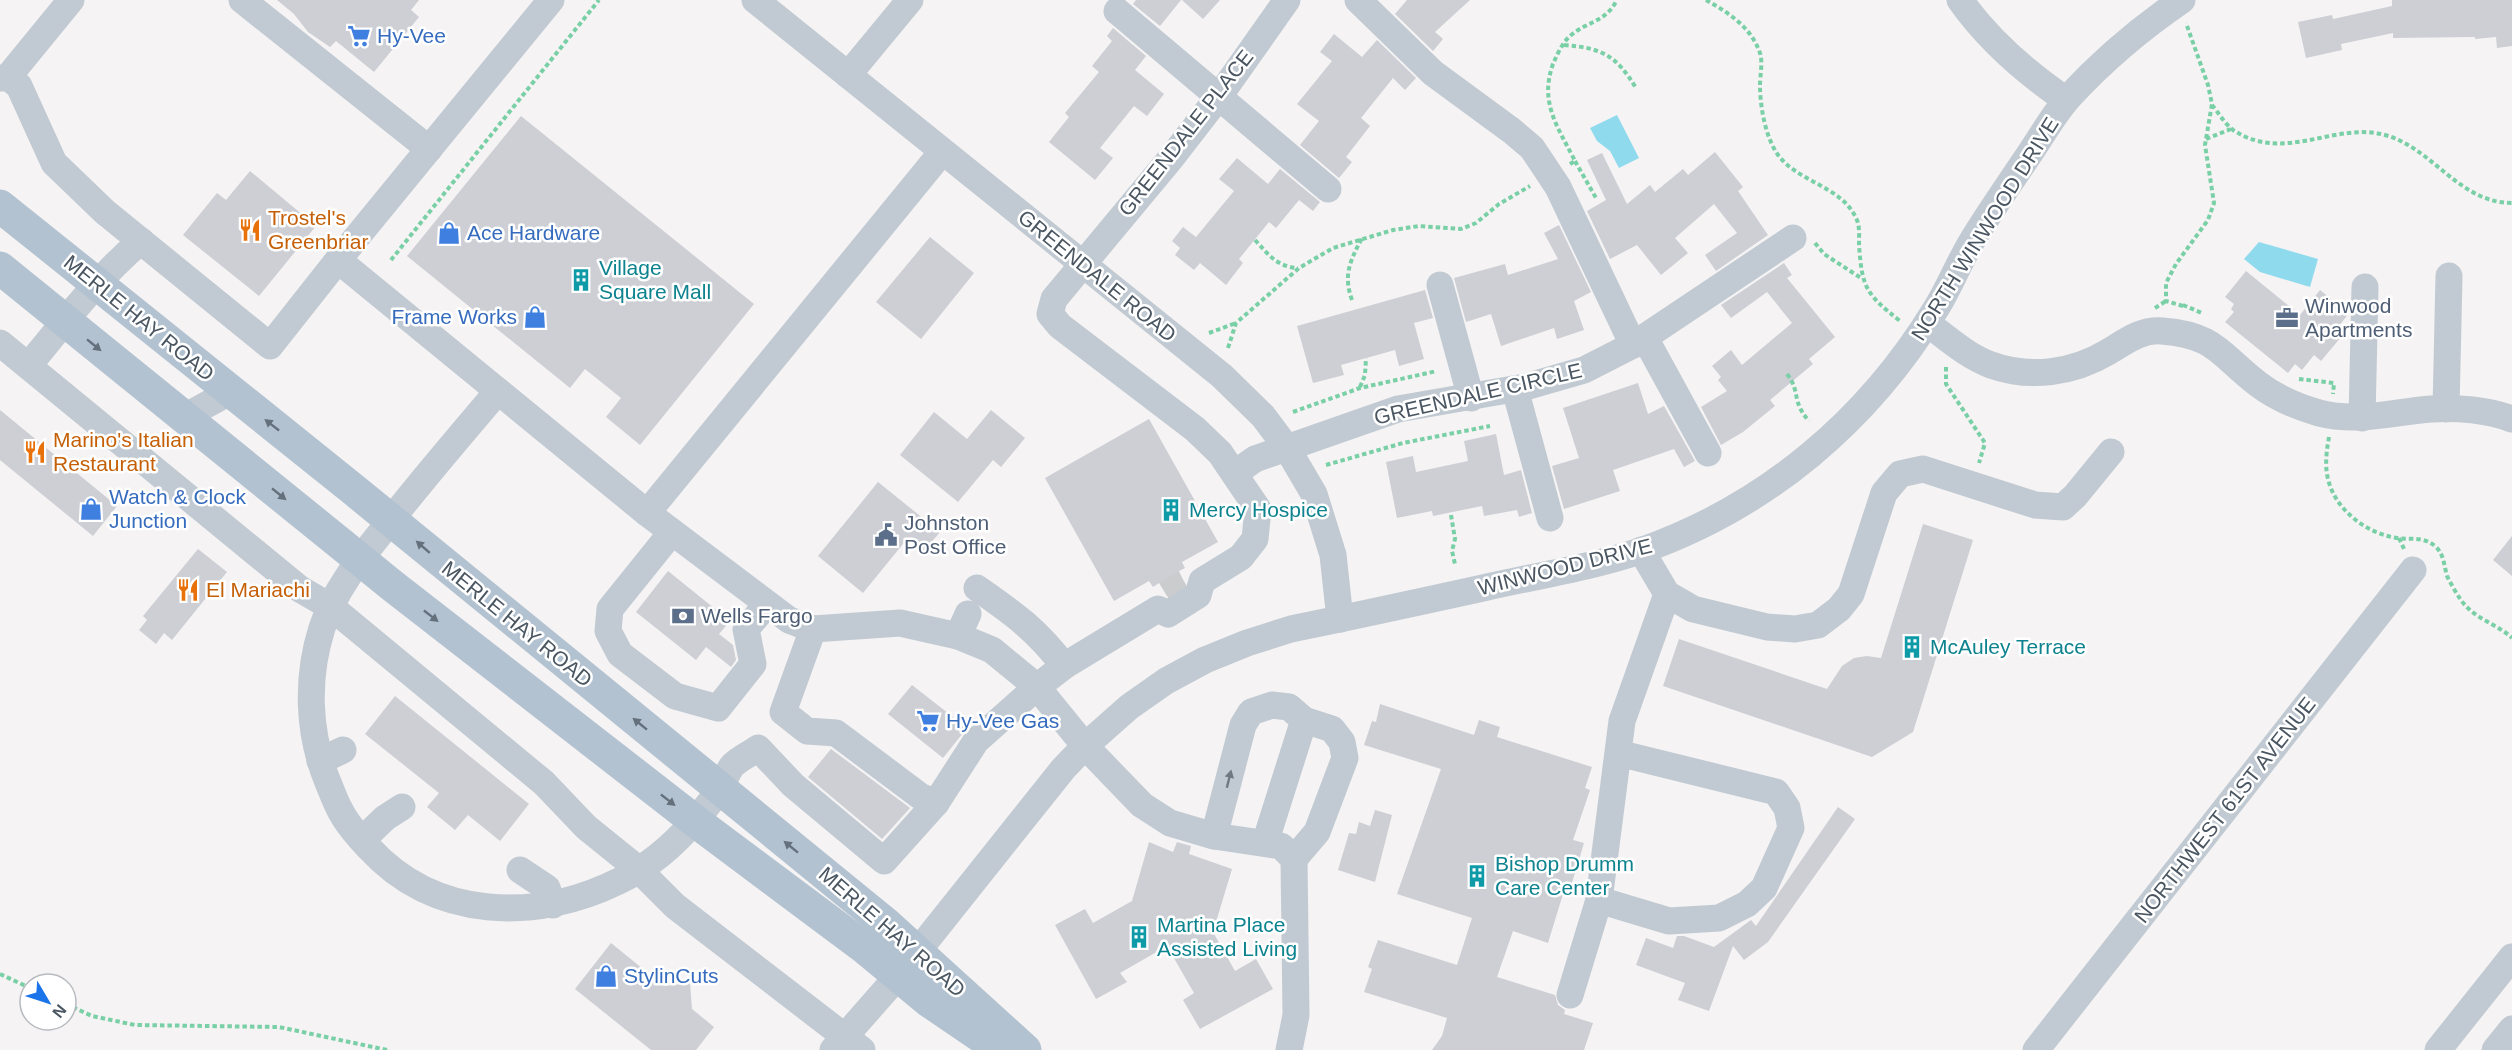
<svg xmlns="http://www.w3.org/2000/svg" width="2512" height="1050" font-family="Arial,sans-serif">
<rect width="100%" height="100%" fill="#f5f3f3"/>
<g fill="#90daee">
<path d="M1617 115 1639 158 1619 168 1610 151 1597 141 1590 128Z"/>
<path d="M2259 242 2318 259 2310 287 2260 272 2244 259Z"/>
</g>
<g fill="#cdcfd5">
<path d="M277 0H419L411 10 419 17 374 72 336 41 330 47 308 32 294 14Z"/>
<path d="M1136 0H1181L1160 26 1133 4Z"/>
<path d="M1182 0H1220L1203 19Z"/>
<path d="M1407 0H1470L1435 32 1443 39 1433 51 1395 14Z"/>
<path d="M2392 0H2512V46L2497 48 2496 37 2475 39V37L2393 38V33L2341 44 2342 50 2306 58 2298 22 2332 15 2333 19 2392 6Z"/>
<path d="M1113 28 1146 56 1135 70 1164 94 1147 116 1134 106 1100 148 1113 158 1095 180 1049 142 1069 117 1065 113 1099 72 1092 66 1112 41 1107 36Z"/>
<path d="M1334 34 1362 57 1377 40 1416 78 1405 90 1393 78 1361 118 1370 126 1346 157 1352 162 1339 178 1300 145 1319 121 1297 104 1332 61 1320 52Z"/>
<path d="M521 116 754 304 640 445 606 417 621 398 585 369 570 388 407 256Z"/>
<path d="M1715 152 1743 187 1738 191 1768 235 1716 271 1705 255 1737 233 1714 204 1675 238 1688 253 1661 275 1637 245 1610 259 1587 211 1606 200 1587 160 1602 153 1627 204 1650 185 1655 192 1683 169 1688 175Z"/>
<path d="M1237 158 1268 184 1280 169 1320 202 1313 211 1299 200 1276 228 1269 222 1239 259 1243 263 1226 285 1200 263 1194 270 1175 255 1180 248 1172 241 1183 227 1196 237 1234 191 1219 179Z"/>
<path d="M250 171 316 226 259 296 183 235 217 193 226 200Z"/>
<path d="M1559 225 1591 292 1574 301 1584 330 1557 339 1554 328 1501 346 1491 314 1466 322 1454 278 1505 264 1508 275 1558 259 1544 233Z"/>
<path d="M930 237 974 273 921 339 876 302Z"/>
<path d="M1784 263 1792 275 1787 278 1835 337 1809 359 1813 364 1770 400 1775 406 1743 432 1721 445 1701 407 1727 391 1718 380 1721 377 1712 366 1731 350 1742 365 1792 323 1767 292 1731 318 1721 305Z"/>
<path d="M2246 271 2300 315 2320 290 2349 313 2335 331 2341 337 2321 361 2314 355 2302 370 2295 364 2288 373 2225 322 2234 312 2231 309 2234 304 2225 297Z"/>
<path d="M1425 290 1433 318 1414 323 1424 359 1399 366 1395 350 1341 365 1344 375 1313 383 1297 326Z"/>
<path d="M1638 383 1648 414 1664 406 1695 461 1684 467 1674 449 1613 470 1620 491 1564 509 1552 466 1579 458 1563 408Z"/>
<path d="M0 410 117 506 93 536 0 460Z"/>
<path d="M991 410 1025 438 1001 467 993 460 958 502 900 455 934 412 967 439Z"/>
<path d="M1149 419 1218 542 1182 562 1185 568 1179 571 1185 585 1167 596 1159 583 1153 587 1149 581 1114 601 1045 478Z"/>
<path d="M1496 434 1504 475 1521 470 1532 513 1519 517 1517 510 1484 516 1482 506 1433 516 1432 511 1397 518 1386 462 1413 456 1416 472 1468 461 1464 441Z"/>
<path d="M878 482 940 532 923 552 907 539 863 593 818 556Z"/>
<path d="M1923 524 1973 540 1913 732 1872 757 1663 686 1679 639 1827 689 1842 666 1854 658 1867 656 1881 658Z"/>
<path d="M2512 536V576L2493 560Z"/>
<path d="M198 549 227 572 172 640 164 633 156 644 139 630 147 620 143 616Z"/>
<path d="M668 571 730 621 719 634 733 645 736 660 731 667 706 647 696 660 636 612Z"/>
<path d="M912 685 967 728 943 758 888 714Z"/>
<path d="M395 696 529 804 500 841 468 815 455 830 427 807 439 793 365 734Z"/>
<path d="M1380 704 1474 735 1479 720 1500 727 1497 737 1592 767 1585 788 1590 790 1573 840 1584 843 1568 896 1563 894 1548 943 1513 931 1497 977 1555 995 1558 1005 1565 1010 1564 1014 1593 1023 1584 1050H1432L1442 1036 1447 1018 1364 992 1372 969 1368 967 1378 940 1457 965 1472 918 1397 894 1441 769 1364 745 1372 721 1376 722Z"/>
<path d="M831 749 910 808 882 839 808 777Z"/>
<path d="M1838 807 1855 819 1768 942 1744 960 1733 946 1709 1011 1678 1000 1685 983 1636 965 1646 938 1673 948 1677 936H1684L1714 947 1751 920 1756 926Z"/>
<path d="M1375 810 1392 815 1375 882 1338 870 1349 833 1356 834 1359 822 1370 826Z"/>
<path d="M1149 842 1173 852 1177 842 1191 846 1189 854 1232 869 1213 932 1235 971 1256 959 1273 989 1200 1029 1183 1000 1194 993 1167 946 1120 973 1127 982 1096 999 1055 925 1085 909 1093 923 1132 901Z"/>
<path d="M611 943 664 986 690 983 692 1009 714 1027 696 1050H651L575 989Z"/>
</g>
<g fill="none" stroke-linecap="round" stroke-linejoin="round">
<path stroke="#caccce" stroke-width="27" stroke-dasharray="27 14" stroke-linecap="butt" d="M1166 594 1185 583"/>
<g stroke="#7ad0a6" stroke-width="4" stroke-dasharray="4.5 3" stroke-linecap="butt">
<path d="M1706 0C1729 13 1751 27 1760 53 1763 62 1760 76 1760 85 1760 106 1765 134 1776 152 1795 182 1841 185 1856 218 1860 225 1859 236 1859 245 1862 288 1866 294 1900 321"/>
<path d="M1564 45C1602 48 1616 55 1636 88"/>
<path d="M2212 105C2218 112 2225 124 2233 130 2285 164 2335 121 2385 135 2433 148 2459 203 2512 203"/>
<path d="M2206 139 2231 129"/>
<path d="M1575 161 1596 198"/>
<path d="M1570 164 1575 161C1558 127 1539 103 1553 64 1557 55 1562 43 1570 36 1587 21 1605 23 1617 0"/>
<path d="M1255 240C1268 254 1277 267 1298 268"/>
<path d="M1815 243 1824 254 1861 278"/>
<path d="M391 260 599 0"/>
<path d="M1352 300C1343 275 1350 261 1362 238"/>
<path d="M2183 305 2202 313"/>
<path d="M2183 306 2166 301V283L2176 264 2208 220 2214 203 2205 145 2212 104 2208 85 2186 23"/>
<path d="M2155 308 2166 301"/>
<path d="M1209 333 1236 323"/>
<path d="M1228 348 1236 323 1299 268 1333 248 1393 230 1419 226 1461 229 1476 223 1499 204 1530 186"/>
<path d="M1946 367V384L1985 443 1979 463"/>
<path d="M1787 374C1801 392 1791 401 1809 421"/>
<path d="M2299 379 2334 383 2333 394"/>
<path d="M1360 387 1365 375 1366 358"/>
<path d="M1293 412 1360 388 1437 371"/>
<path d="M2329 437C2327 448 2325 462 2327 474 2332 507 2364 533 2397 538 2411 540 2424 536 2436 547 2444 555 2444 565 2447 576 2451 584 2456 593 2461 600 2474 619 2496 623 2512 638"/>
<path d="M1326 465 1403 443 1490 426"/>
<path d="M1451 515 1455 539 1452 551 1455 564"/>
<path d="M2399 538 2405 551"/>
<path d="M0 974 30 988"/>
<path d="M66 1004 92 1016 135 1025 279 1027 387 1050"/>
</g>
<g stroke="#c1cad2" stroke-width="27">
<path d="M242 0 429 149"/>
<path d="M551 0 338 260 647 513 789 620 813 629 900 623 958 636 992 650 1037 687 1085 746 1142 805 1170 823 1214 836 1281 846 1294 859 1296 1015 1289 1050"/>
<path d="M755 0 1222 376 1263 416 1287 448 1314 494 1333 555 1340 619"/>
<path d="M1358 0 1433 73 1512 131 1532 148 1558 187 1633 345"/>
<path d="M1960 0C1989 41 2025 72 2066 100"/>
<path d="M1117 11 1328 189"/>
<path d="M848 75 910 0"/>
<path d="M8 77 19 86 54 163 105 212 270 346 338 260"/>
<path d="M0 78 8 77 71 0"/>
<path d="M1440 285 1471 398"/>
<path d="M1927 323C1947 338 1967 356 1991 365 2030 379 2073 373 2108 352 2125 342 2141 329 2162 331 2216 335 2220 355 2258 384 2275 397 2298 407 2319 413 2357 423 2394 412 2431 409 2457 407 2488 410 2512 419"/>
<path d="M1645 338 1708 453"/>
<path d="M0 343 300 589 331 607 544 783 586 827 638 869 675 906 862 1050"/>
<path d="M28 366C64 323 98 277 141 241"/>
<path d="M1515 389 1550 518"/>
<path d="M498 391C459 437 420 482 383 530 359 560 334 591 322 628 306 678 308 732 327 780 331 789 334 799 339 808 346 823 358 836 369 848 435 920 536 922 619 881 648 867 675 844 696 819 705 809 714 798 721 787 725 780 728 770 733 765 740 758 750 754 758 748L793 785 884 861 936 803"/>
<path d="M2446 409 2449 276"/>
<path d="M184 417 230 392"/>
<path d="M2362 418 2365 287"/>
<path d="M1235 473 1255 459 1398 409 1525 387 1584 370 1633 345 1793 238"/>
<path d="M647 513 942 152"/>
<path d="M672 532 610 609 608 631 620 654 675 696 718 708 753 664 746 629 767 604"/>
<path d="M1641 550 1667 594 1693 609 1767 627 1795 629 1818 625 1839 609 1851 594 1884 493 1900 474 1923 469 2035 505 2063 507 2075 496 2111 452"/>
<path d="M977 588C1013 613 1037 630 1064 666"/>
<path d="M813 629 783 712 807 731 836 733 920 796 936 803 976 741 1037 687 1064 666 1158 609 1168 614 1198 595 1202 581 1241 557 1255 539 1258 509 1220 453 1195 429 1060 326 1050 314 1054 299 1172 157 1220 95 1287 0"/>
<path d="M958 636 968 614"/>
<path d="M1618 753 1776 792 1787 808 1791 828 1764 888 1747 904 1719 918 1669 921 1599 900 1622 721 1667 594"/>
<path d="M320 761 343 750"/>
<path d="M1214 836 1243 725 1251 712 1272 705 1289 707 1304 720 1265 843"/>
<path d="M362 840 385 818 402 807"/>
<path d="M1294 859 1317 832 1345 758 1342 742 1332 729 1304 720"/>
<path d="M520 870 547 888 553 905"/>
<path d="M1570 995 1599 900"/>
<path d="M833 1050 898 976 1063 769 1085 746 1129 707 1166 681 1205 660 1247 643 1291 629C1355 616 1419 602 1483 588 1535 576 1589 568 1640 551 1766 507 1868 421 1937 307 1950 286 1959 262 1972 241 1989 213 2008 186 2026 159 2040 139 2053 115 2069 97 2103 60 2141 28 2182 0"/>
<path d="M2036 1050 2413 570"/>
<path d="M2438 1050 2512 957"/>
<path d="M2495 1050 2512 1029"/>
</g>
<g stroke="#b3c2d1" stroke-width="33">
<path d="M0 206 354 490 885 923 1025 1050"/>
<path d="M0 268 394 587 695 821 865 948 929 1001 1001 1050"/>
</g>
</g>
<defs><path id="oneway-solid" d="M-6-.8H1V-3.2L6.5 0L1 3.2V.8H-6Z" transform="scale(1.5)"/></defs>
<g fill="#64717d">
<use href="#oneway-solid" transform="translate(94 345) rotate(39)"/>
<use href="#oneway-solid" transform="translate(272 425) rotate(-142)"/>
<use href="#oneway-solid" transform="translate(279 494) rotate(39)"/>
<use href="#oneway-solid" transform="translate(423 547) rotate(-139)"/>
<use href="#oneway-solid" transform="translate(431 616) rotate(38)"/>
<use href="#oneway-solid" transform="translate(640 724) rotate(-141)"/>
<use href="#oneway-solid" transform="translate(668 800) rotate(38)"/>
<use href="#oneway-solid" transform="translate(791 847) rotate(-141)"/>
</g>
<use fill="#6e7983" href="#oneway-solid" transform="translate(1229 779) rotate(-76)"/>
<defs>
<g id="supermarket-bare" transform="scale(1.8)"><path d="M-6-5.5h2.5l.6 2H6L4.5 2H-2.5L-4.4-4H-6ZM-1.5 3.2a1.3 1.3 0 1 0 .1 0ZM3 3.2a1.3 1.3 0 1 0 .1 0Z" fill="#3f7fe0" stroke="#fff" stroke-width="2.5" paint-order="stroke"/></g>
<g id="restaurant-bare" transform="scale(1.8)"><path d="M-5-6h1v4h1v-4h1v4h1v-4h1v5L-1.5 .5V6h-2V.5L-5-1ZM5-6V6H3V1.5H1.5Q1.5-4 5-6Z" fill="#e8710a" stroke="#fff" stroke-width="2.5" paint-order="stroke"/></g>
<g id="shop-bare" transform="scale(1.8)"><path d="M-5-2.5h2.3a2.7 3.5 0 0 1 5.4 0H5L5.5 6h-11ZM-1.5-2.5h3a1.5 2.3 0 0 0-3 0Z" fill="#3f7fe0" stroke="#fff" stroke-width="2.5" paint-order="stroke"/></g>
<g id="building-bare" transform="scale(1.8)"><path d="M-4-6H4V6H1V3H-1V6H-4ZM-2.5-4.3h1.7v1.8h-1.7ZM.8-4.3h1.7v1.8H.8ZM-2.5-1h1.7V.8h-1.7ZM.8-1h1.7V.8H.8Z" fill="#0f9aa8" stroke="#fff" stroke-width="2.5" paint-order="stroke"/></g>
<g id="office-bare" transform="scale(1.8)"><path d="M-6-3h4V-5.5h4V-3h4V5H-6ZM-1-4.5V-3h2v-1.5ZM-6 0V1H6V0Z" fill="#5c6f8a" stroke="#fff" stroke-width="2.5" paint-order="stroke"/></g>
<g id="civic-bare" transform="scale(1.8)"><path d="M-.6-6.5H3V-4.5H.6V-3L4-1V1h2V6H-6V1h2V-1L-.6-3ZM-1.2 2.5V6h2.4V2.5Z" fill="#5c6f8a" stroke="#fff" stroke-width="2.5" paint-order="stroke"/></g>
<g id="bank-bare" transform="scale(1.8)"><path d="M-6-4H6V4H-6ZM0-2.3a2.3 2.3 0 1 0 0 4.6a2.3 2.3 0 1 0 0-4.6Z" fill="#5c6f8a" stroke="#fff" stroke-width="2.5" paint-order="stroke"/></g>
</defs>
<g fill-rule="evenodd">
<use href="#supermarket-bare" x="359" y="36"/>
<use href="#restaurant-bare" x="250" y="230"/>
<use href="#shop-bare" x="449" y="233"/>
<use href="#building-bare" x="581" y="280"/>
<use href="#shop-bare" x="535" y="317"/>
<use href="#office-bare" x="2287" y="318"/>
<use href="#restaurant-bare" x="35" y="452"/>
<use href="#shop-bare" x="91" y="509"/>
<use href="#building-bare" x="1171" y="510"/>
<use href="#civic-bare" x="886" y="535"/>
<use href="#restaurant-bare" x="188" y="590"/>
<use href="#bank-bare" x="683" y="616"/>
<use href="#building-bare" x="1912" y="647"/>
<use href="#supermarket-bare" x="928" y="721"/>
<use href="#building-bare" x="1477" y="876"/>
<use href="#building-bare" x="1139" y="937"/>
<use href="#shop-bare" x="606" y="976"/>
</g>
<g text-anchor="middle" stroke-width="5" stroke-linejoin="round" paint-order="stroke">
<g font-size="21" fill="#366cbe" stroke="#fff" text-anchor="start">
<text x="377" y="43">Hy-Vee</text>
<text x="467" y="240">Ace Hardware</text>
<text x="517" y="324" text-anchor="end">Frame Works</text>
<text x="109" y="504">Watch &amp; Clock<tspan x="109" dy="24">Junction</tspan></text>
<text x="946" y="728">Hy-Vee Gas</text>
<text x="624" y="983">StylinCuts</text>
</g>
<g font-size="21" fill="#4a5661" stroke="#fff">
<text transform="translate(1186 133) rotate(-52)" y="7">GREENDALE PLACE</text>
<text transform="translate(1985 229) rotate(-58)" y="7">NORTH WINWOOD DRIVE</text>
<text transform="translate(1097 276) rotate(39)" y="7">GREENDALE ROAD</text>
<text transform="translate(139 318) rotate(39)" y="7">MERLE HAY ROAD</text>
<text transform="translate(1478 394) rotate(-13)" y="7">GREENDALE CIRCLE</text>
<text transform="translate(1565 567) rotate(-14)" y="7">WINWOOD DRIVE</text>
<text transform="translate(517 624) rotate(39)" y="7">MERLE HAY ROAD</text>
<text transform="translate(2225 810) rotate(-52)" y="7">NORTHWEST 61ST AVENUE</text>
<text transform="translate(892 932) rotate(41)" y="7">MERLE HAY ROAD</text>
</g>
<g font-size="21" fill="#c56008" stroke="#fff" text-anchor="start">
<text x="268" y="225">Trostel's<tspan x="268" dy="24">Greenbriar</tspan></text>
<text x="53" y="447">Marino's Italian<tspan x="53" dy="24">Restaurant</tspan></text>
<text x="206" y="597">El Mariachi</text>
</g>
<g font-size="21" fill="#0d838f" stroke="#fff" text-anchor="start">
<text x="599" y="275">Village<tspan x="599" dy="24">Square Mall</tspan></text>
<text x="1189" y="517">Mercy Hospice</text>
<text x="1930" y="654">McAuley Terrace</text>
<text x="1495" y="871">Bishop Drumm<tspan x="1495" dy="24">Care Center</tspan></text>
<text x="1157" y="932">Martina Place<tspan x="1157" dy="24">Assisted Living</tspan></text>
</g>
<g font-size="21" fill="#4e5e75" stroke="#fff" text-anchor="start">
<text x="2305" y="313">Winwood<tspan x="2305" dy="24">Apartments</tspan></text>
<text x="904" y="530">Johnston<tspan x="904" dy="24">Post Office</tspan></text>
<text x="701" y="623">Wells Fargo</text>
</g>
</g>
<g transform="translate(48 1002) rotate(129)"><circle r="28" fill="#ffffff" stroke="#b7bbc0" stroke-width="1.5"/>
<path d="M0-4.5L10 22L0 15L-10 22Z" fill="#1a73e8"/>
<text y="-9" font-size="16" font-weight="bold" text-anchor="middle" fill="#4a5661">N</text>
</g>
</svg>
